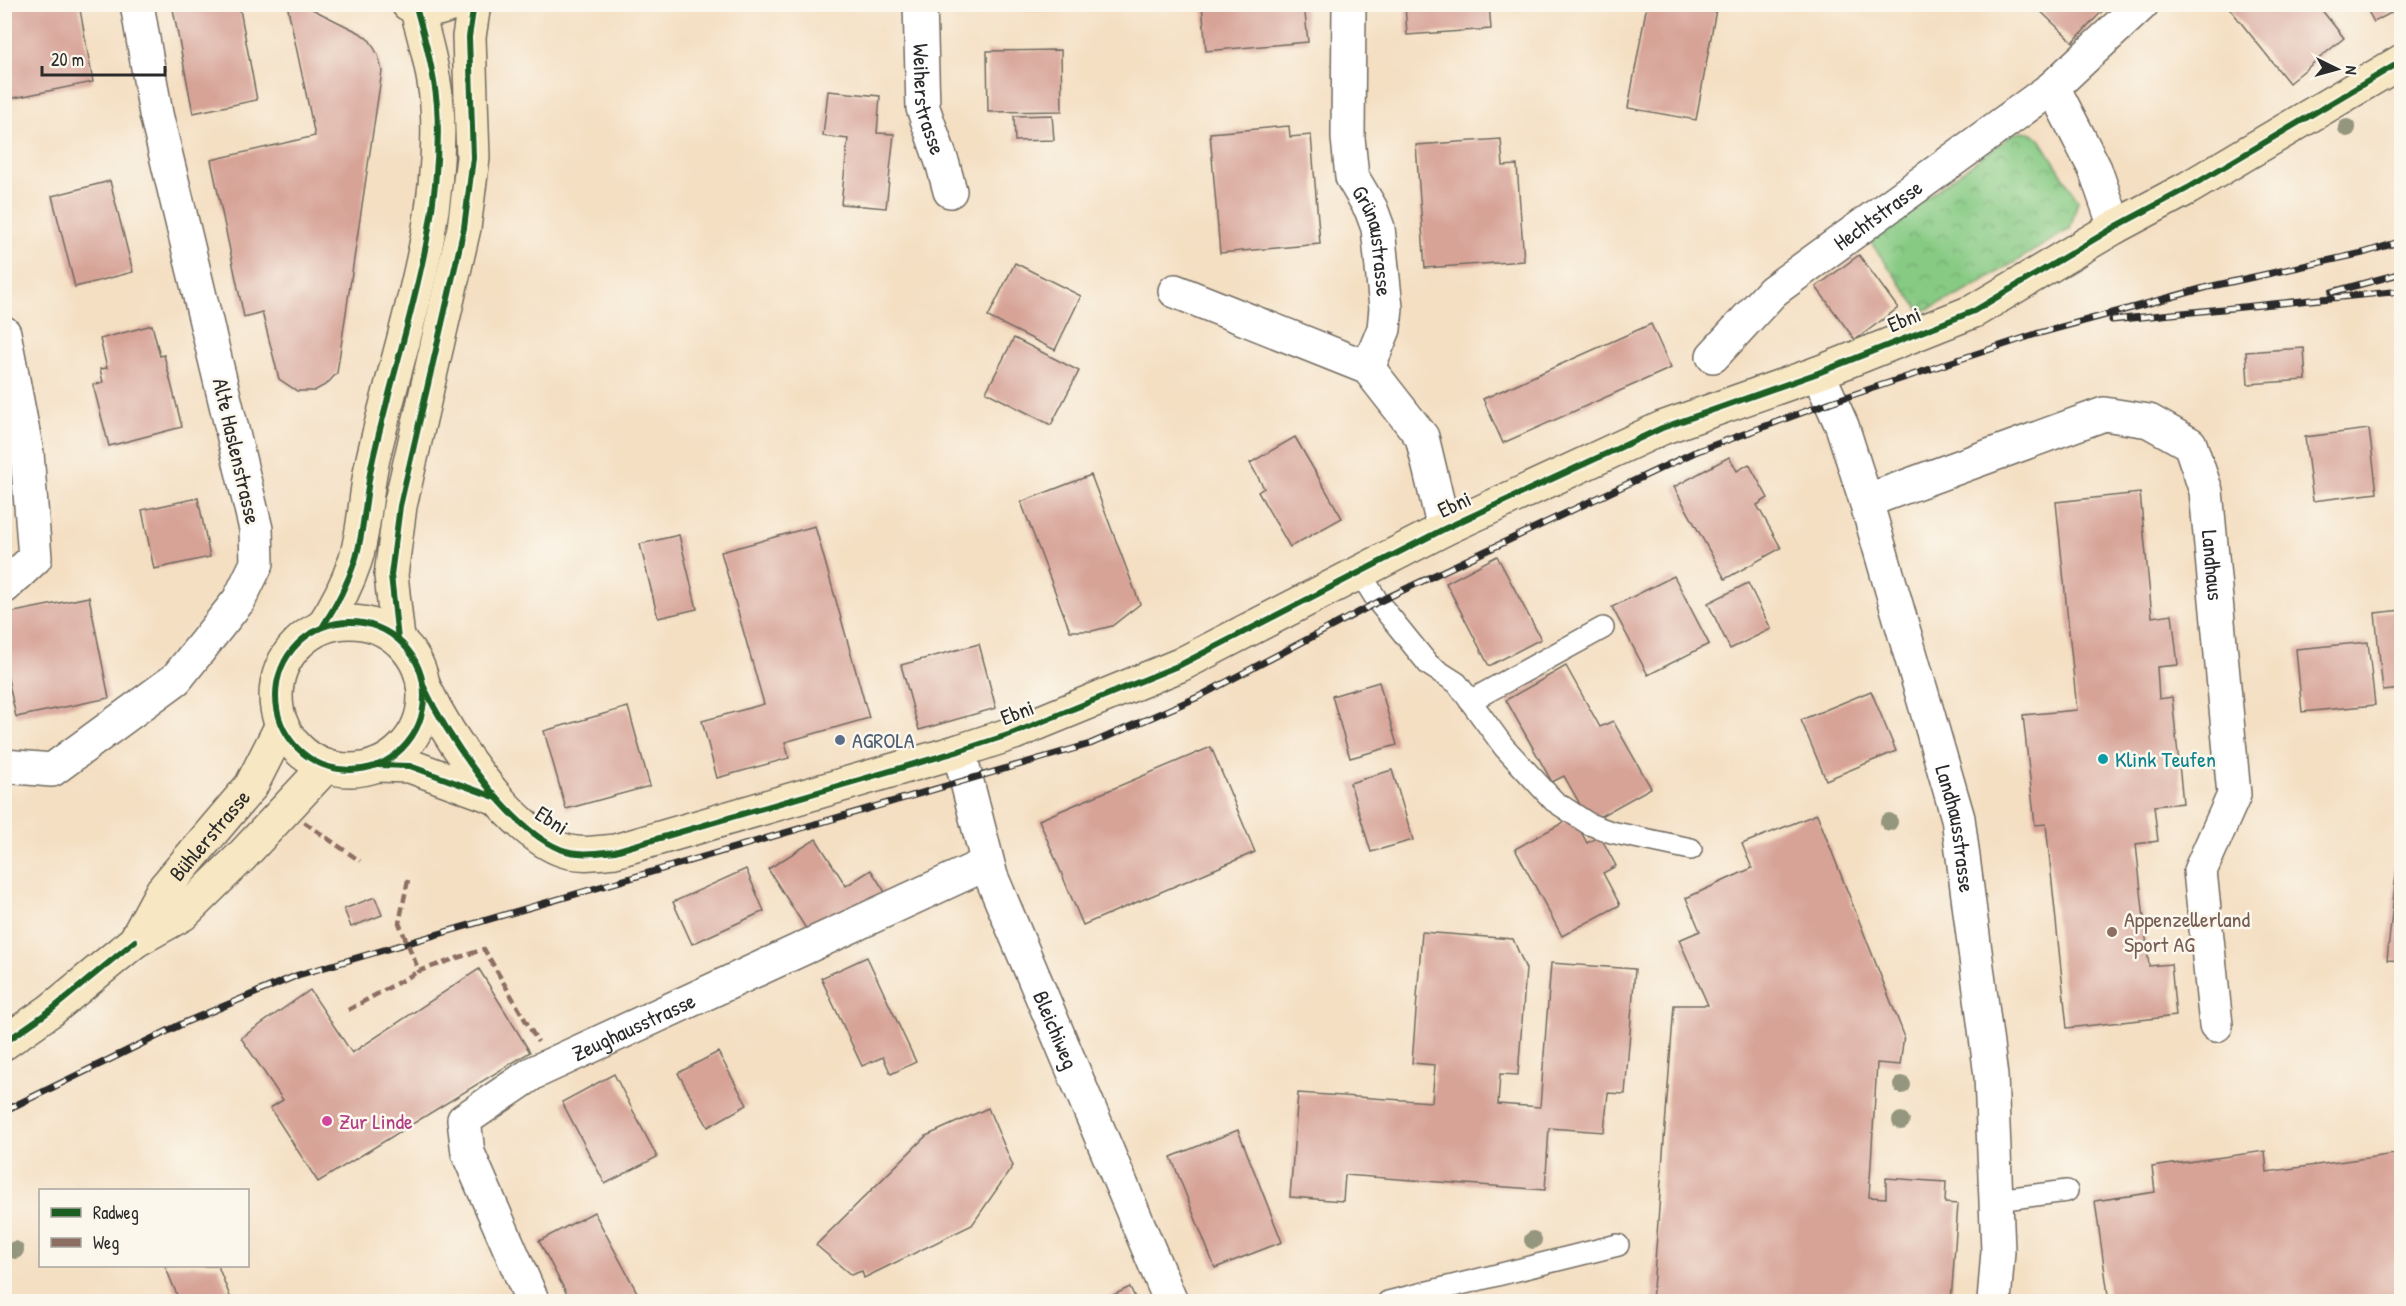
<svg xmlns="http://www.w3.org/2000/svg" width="2406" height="1306" font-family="'Patrick Hand',sans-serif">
<defs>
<pattern id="park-crowns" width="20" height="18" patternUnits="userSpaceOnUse" patternTransform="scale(1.5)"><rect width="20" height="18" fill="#87ca84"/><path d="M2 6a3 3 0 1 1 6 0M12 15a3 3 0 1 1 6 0" fill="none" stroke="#6fa46c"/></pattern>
</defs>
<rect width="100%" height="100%" fill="#fbf7ec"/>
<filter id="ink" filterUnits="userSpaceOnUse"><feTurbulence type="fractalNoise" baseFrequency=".0167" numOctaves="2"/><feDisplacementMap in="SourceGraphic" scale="12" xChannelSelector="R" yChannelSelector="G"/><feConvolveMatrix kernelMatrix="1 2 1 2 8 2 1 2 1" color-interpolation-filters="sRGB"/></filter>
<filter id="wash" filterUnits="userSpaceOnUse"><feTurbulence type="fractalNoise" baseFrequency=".008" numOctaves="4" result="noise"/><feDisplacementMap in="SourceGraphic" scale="24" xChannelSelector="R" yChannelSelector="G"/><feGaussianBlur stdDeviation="1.35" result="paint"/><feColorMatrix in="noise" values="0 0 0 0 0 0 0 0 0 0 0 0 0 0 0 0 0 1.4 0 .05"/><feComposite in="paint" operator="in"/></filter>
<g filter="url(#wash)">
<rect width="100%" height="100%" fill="#f4dfc3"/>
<path fill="url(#park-crowns)" stroke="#597a58" stroke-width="1.5" d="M2021 131 2029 132 2040 139 2078 200 2070 229 1963 293 1921 312 1869 240 2013 134Z"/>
<g id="blocks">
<g fill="#d7a397">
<path d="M4 4H79L93 82 4 100Z"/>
<path d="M172 4H239L257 100 193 113Z"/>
<path d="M287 4H302L360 33 370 41 378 55 382 71 337 373 327 384 314 391H297L279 379 262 312 244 317 211 160 315 136Z"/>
<path d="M988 4H1062V9L988 10Z"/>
<path d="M1202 4H1304L1308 42 1206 51Z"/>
<path d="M1405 4H1489L1491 29 1407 35Z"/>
<path d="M1647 4H1717L1696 120 1628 108Z"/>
<path d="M2033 4H2109L2073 42Z"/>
<path d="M2226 4H2317L2344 38 2289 83Z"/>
<path d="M2364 4H2402V7L2374 22Z"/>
<path d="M1061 50 1062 111 988 112 987 51Z"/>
<path d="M828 91 880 96 877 133 894 134 886 208 841 204 848 139 823 136Z"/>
<path d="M1052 115 1054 140 1015 141 1014 116Z"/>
<path d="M1289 126 1290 137 1311 135 1320 244 1220 253 1210 133Z"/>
<path d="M1501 139 1503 166 1517 165 1524 261 1425 268 1416 145Z"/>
<path d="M110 181 133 272 75 287 52 196Z"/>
<path d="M1859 255 1898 308 1855 340 1816 287Z"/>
<path d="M1015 263 1081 296 1055 350 988 317Z"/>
<path d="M1651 324 1671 368 1503 443 1483 399Z"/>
<path d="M152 325 160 356 164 355 182 427 109 446 93 385 103 382 100 369 107 368 100 339Z"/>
<path d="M1014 338 1079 371 1051 425 986 392Z"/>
<path d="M2304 348 2306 380 2248 384 2246 352Z"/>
<path d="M2369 429 2377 493 2313 501 2305 437Z"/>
<path d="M1295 437 1342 518 1290 547 1258 492 1264 488 1250 463Z"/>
<path d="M1729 457 1737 471 1749 464 1768 498 1757 505 1781 548 1725 579 1674 487Z"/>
<path d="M1091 475 1140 604 1112 626 1092 631H1070L1021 502Z"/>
<path d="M2140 493 2152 617 2172 614 2178 665 2157 667 2159 699 2172 697 2183 803 2154 806 2158 841 2136 844 2149 966 2171 964 2176 1016 2067 1028 2046 824 2035 825 2023 715 2077 710 2056 502Z"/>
<path d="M198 498 210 557 154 569 142 510Z"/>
<path d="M815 526 869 718 785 742 789 758 717 778 702 721 764 704 721 552Z"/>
<path d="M679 535 697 609 658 618 640 544Z"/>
<path d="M1497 556 1541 639 1489 666 1446 583Z"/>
<path d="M1674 576 1709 644 1648 675 1612 607Z"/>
<path d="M1748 583 1771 629 1730 649 1708 603Z"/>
<path d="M89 597 109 698 16 717 4 660V614Z"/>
<path d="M2402 610V689L2383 691 2375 613Z"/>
<path d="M2368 642 2375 705 2302 712 2296 649Z"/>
<path d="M979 644 996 708 919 730 901 665Z"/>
<path d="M1566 666 1600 727 1613 721 1651 788 1590 822 1564 776 1552 782 1506 700Z"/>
<path d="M1379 682 1397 745 1350 758 1332 696Z"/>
<path d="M1871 691 1896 751 1826 780 1801 720Z"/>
<path d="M628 707 650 786 566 809 544 731Z"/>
<path d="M1211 747 1255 852 1083 925 1039 820Z"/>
<path d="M1392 770 1413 840 1371 852 1350 783Z"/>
<path d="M1817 814 1904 1035 1900 1065 1877 1063 1869 1197 1886 1198V1178L1946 1182 1945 1203 1958 1204 1951 1302H1652L1674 1005H1708L1679 940 1700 931 1686 898 1752 868 1742 844Z"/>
<path d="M1573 817 1587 843 1600 836 1616 866 1603 873 1620 905 1562 936 1515 849Z"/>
<path d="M2400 836H2402V961L2387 960Z"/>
<path d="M816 839 846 886 871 870 885 892 812 938 768 869Z"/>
<path d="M746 869 764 911 692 944 673 902Z"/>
<path d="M375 897 382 915 351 927 344 909Z"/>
<path d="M1422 932 1513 939 1526 969 1518 1075 1500 1074 1498 1104 1540 1107 1551 963 1635 969 1625 1094 1608 1093 1604 1132 1549 1128 1545 1190 1345 1175 1343 1201 1290 1197 1298 1093 1432 1102 1435 1065 1412 1063Z"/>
<path d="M867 957 916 1062 891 1074 883 1057 862 1066 821 978Z"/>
<path d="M479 969 530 1052 318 1182 270 1108 283 1100 241 1038 310 990 352 1053Z"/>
<path d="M718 1052 747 1105 708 1127 678 1073Z"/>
<path d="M614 1074 657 1157 605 1184 562 1102Z"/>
<path d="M988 1108 1013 1166 972 1225 864 1278 862 1271 851 1275 816 1245 926 1136Z"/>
<path d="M1238 1130 1282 1242 1215 1268 1171 1157Z"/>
<path d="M2265 1151 2267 1172 2402 1153V1302H2109L2095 1201 2155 1192 2152 1167Z"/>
<path d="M594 1212 639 1296 629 1302H571L539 1241Z"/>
<path d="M165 1266H218L231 1299 226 1302H180Z"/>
<path d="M1130 1287 1137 1302H1099Z"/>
</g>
</g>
</g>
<g filter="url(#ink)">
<use href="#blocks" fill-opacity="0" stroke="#716a60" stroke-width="1.5"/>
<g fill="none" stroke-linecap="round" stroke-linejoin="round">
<g stroke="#716a60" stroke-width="24">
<g id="service">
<path d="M1360 573 1378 602 1429 665 1457 683 1504 747 1554 801 1589 824 1611 832 1691 849"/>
<path d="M1470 701 1603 628"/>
<path d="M1996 1200 2067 1191"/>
<path d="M1388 1302 1618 1245"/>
</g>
</g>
<g stroke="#716a60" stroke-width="36">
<g id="minor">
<path id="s1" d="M920 4 923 108 943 165 950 191"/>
<path id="s2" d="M1349 4 1348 138 1352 177 1371 209 1378 228 1386 308 1384 329 1368 368"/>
<path d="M2115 227 2095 169 2053 87 2142 4"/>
<path d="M1175 291 1368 368 1422 437 1444 529"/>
<path d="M4 333 27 453 35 558 4 587"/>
<path id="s3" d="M1713 356 1773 291 2053 87"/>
<path id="s4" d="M1818 373 1842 426 1866 501 1958 818 1991 1076 1998 1251 1994 1302"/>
<path id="s5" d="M1866 501 2104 414 2149 421 2190 444 2206 491 2234 795 2200 871 2216 1025"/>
<path id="s6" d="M959 751 991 876 1171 1302"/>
<path d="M4 766 52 770 176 679 239 600 257 563 256 529 156 114 137 4"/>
<path id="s7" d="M533 1302 468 1153 464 1120 533 1073 986 864"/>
</g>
</g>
<g stroke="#716a60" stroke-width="36">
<g id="secondary">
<path d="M408 4 438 9 454 4"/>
<circle cx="350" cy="696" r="74"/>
<path d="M323 626C336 606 347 585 355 561 365 530 365 495 372 463 398 345 445 227 437 105 434 72 425 39 416 7"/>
<path d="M398 639 391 575 400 506 464 228 473 158 469 37 474 4"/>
<path d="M423 685C447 736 507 827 560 849 577 856 597 853 615 851L959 751 1014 733 1180 665 1444 529 1662 428 1818 373 1974 311 2115 227 2188 188 2402 61"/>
<path d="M377 765 410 766 497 798"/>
<path id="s8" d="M135 941 162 891 251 786 282 725"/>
<path d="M4 1043 51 1010 135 941 183 914 241 857 326 766"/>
</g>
</g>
<use href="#service" stroke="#fff" stroke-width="21"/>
<use href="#minor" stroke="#fff" stroke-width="33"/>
<use href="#secondary" stroke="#f7e8c3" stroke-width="33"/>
<g stroke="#2b2b2b" stroke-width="7">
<g id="rail">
<path d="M2332 292 2402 273"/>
<path d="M2112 320 2402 291"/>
<path d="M4 1111 186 1022 298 975 1090 744 1198 697 1378 602 1695 452 1831 402 2036 334 2208 287 2363 253 2402 241"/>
</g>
</g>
<use href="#rail" stroke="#fbf7ec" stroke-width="4.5" stroke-dasharray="14" stroke-linecap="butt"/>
<g stroke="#8d6e63" stroke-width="4.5" stroke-dasharray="9 4.5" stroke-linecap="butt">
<path d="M304 822 360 861"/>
<path d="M408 880 399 923 419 971 484 949 538 1042"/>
<path d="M348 1010 419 971"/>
</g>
<g stroke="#fbf7ec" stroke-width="10">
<g id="cycleway">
<circle cx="350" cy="696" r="74"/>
<path d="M323 626C336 606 347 585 355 561 365 530 365 495 372 463 398 345 445 227 437 105 434 72 425 39 416 7"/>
<path d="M398 639 391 575 400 506 464 228 473 158 469 37 474 4"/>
<path d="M423 685C447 736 507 827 560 849 577 856 597 853 615 851L959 751 1014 733 1180 665 1444 529 1662 428 1818 373 1974 311 2115 227 2188 188 2402 61"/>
<path d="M377 765 410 766 497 798"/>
<path d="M4 1043 51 1010 135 941"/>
</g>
</g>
<use href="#cycleway" stroke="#1b5e20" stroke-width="6"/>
</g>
<g fill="#95967e">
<circle cx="2347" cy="128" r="9"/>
<circle cx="1889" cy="822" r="9"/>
<circle cx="1902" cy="1085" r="9"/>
<circle cx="1901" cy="1121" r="9"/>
<circle cx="1533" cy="1240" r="9"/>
<circle cx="15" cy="1250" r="9"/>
</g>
</g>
<circle fill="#5c6f8a" stroke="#fbf7ec" stroke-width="2" cx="840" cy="740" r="6"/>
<circle fill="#0f9aa8" stroke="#fbf7ec" stroke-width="2" cx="2103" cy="759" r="6"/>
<circle fill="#8d6e63" stroke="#fbf7ec" stroke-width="2" cx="2112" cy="932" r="6"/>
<circle fill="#d1479c" stroke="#fbf7ec" stroke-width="2" cx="327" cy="1121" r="6"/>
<g text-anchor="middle" stroke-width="5" stroke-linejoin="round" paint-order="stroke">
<g font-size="22" fill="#2b2b2b" stroke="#fbf7ec">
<text dy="8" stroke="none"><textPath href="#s1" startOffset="96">Weiherstrasse</textPath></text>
<text dy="8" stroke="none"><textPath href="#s3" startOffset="218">Hechtstrasse</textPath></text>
<text dy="8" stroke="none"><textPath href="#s2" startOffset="242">Grünaustrasse</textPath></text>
<text transform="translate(1904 319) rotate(-22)" y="8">Ebni</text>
<text transform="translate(237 451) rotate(77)" y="8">Alte Haslenstrasse</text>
<text transform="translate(1454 504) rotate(-25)" y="8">Ebni</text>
<text dy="8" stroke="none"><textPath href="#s5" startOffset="470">Landhaus</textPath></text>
<text transform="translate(1017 712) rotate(-21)" y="8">Ebni</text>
<text transform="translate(552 820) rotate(33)" y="8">Ebni</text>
<text dy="8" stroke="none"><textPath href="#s4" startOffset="477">Landhausstrasse</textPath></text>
<text dy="8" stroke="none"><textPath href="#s8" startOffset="130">Bühlerstrasse</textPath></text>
<text dy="8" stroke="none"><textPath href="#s7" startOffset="390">Zeughausstrasse</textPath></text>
<text dy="8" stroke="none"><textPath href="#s6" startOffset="296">Bleichiweg</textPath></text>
</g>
<g font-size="22" fill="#4e5e75" stroke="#fbf7ec" text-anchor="start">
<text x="852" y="748">AGROLA</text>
</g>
<g font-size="22" fill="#0d838f" stroke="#fbf7ec" text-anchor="start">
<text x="2115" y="767">Klink Teufen</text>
</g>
<g font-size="22" fill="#785e54" stroke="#fbf7ec" text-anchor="start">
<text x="2124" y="927">Appenzellerland<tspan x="2124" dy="25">Sport AG</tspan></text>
</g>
<g font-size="22" fill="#b23c85" stroke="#fbf7ec" text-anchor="start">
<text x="339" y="1129">Zur Linde</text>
</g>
</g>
<rect width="2406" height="1306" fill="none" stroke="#fbf7ec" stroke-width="24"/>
<rect x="39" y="1189" width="210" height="78" fill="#fbf7ec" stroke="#a8a59f" stroke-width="1.5"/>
<rect x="51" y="1208" width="30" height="9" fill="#1b5e20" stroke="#a8a59f" stroke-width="1.5"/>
<text x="93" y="1219" font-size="18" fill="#2b2b2b">Radweg</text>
<rect x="51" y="1238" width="30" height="9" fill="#8d6e63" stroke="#a8a59f" stroke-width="1.5"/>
<text x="93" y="1249" font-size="18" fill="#2b2b2b">Weg</text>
<g transform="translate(2337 69) rotate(95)" stroke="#fbf7ec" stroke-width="4.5" paint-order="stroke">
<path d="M0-4.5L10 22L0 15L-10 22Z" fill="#2b2b2b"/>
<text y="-9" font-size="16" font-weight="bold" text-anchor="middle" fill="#2b2b2b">N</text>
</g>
<path d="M42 66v9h123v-9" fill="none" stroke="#2b2b2b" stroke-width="3"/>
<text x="51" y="66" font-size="18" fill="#2b2b2b" stroke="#fbf7ec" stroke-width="4.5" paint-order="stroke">20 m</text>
</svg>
